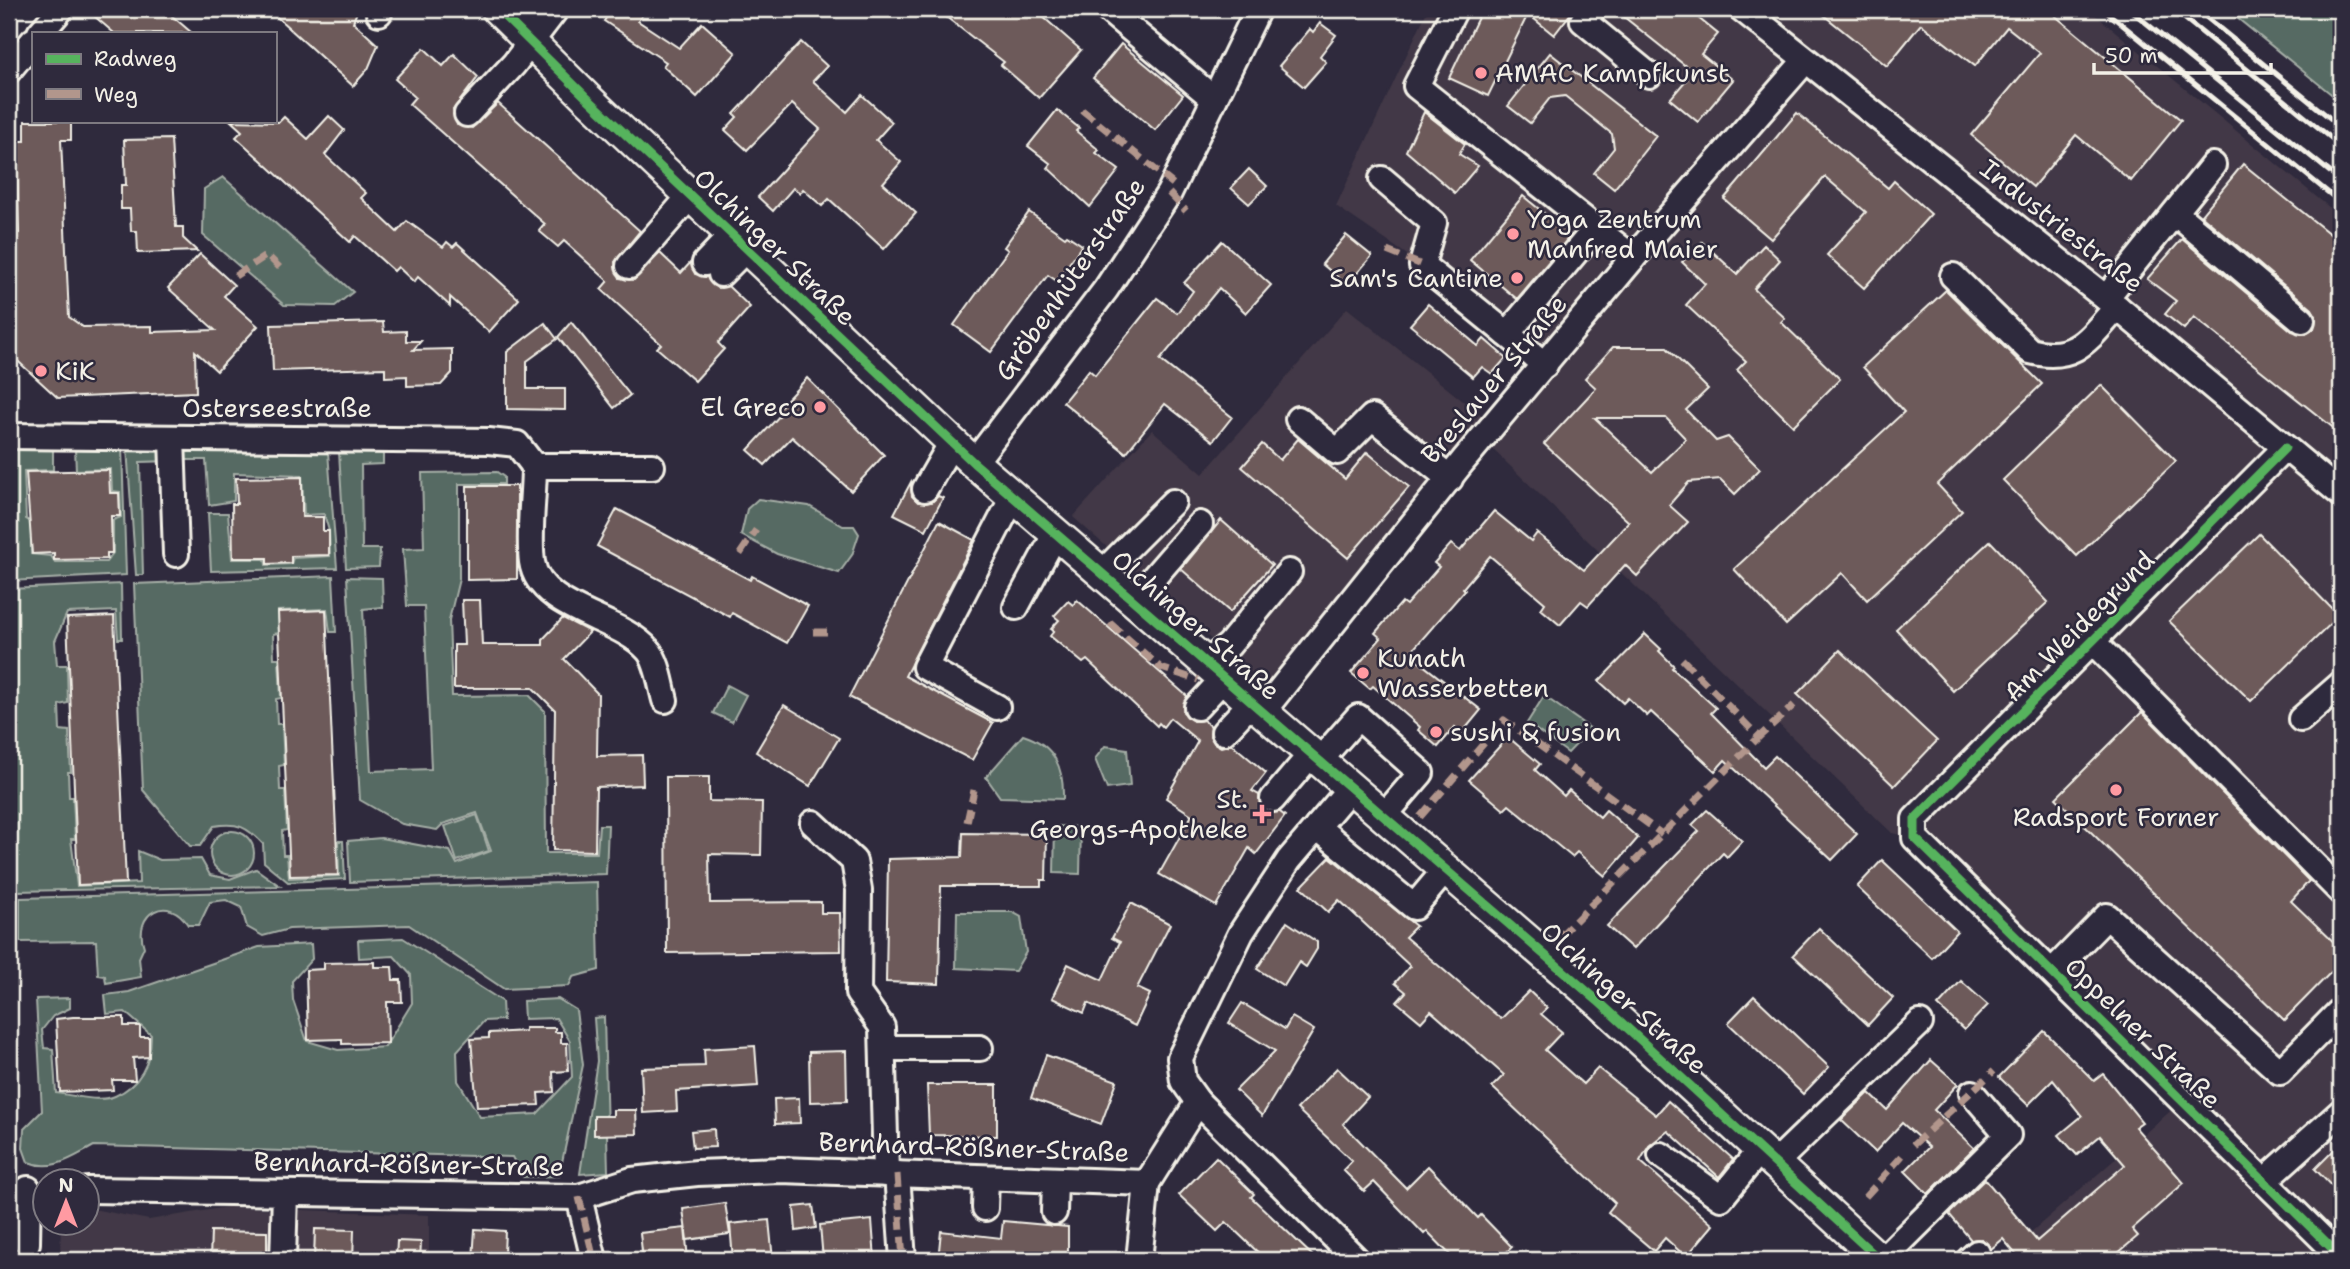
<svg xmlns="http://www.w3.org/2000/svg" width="2350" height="1269" font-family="'Shantell Sans',sans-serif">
<rect width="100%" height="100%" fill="#2f2a3d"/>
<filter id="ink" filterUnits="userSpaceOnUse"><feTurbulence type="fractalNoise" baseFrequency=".0143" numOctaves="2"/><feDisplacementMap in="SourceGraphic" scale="14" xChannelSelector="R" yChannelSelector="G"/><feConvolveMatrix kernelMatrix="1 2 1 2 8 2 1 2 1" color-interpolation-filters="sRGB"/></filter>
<g filter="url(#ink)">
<g fill="#423846">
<path d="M1428 9H2088L2341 217V1260H1999L2182 1101 1915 838 1892 833 1482 439 1275 696 1073 517 1152 430 1203 474 1347 308 1493 425 1545 365 1422 265 1336 206Z"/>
<path d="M227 1207 429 1215V1260H60L61 1224H88V1208L149 1220Z"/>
</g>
<g fill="#566a63" stroke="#a5aea6" stroke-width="2">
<path d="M2226 9H2341V102Z"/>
<path d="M223 177 353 292 335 306 284 305 203 235 204 189Z"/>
<path d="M122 447 126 575 9 581V448L53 449V470L24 471 26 519 31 522V554L51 556 55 562H106L113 553V520L121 517 120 492 112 491 111 469 76 470 75 449Z"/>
<path d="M127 448H171V461L140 462 143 575H136Z"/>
<path d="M179 448 328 452 337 568 211 571 208 513H228L232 559H265L266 565 291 564 293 558 330 556 329 531 324 514 304 515 302 475 234 473V501L209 505 206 460H179Z"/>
<path d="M383 451V464L361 465 362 549H380L379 567 346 568 339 452Z"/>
<path d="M497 472 504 477V484H459V579L449 620 452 696 529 695 545 711 546 853H597L599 825H608L606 874 350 882 348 841 381 838 450 851 457 864 491 851 477 813 443 824 437 830 402 824 360 800 347 577 382 578 383 607 363 609 371 771 431 769 424 606H407L403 549 424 548 422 473Z"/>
<path d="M758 499 809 506 843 526H854L859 534 852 555 839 573 777 554 741 535 747 509Z"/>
<path d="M333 576 336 632H330L327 609 278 611 279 633 273 634 274 658H279L281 698 276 699 277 724H282L284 765 279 766 280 790H285L287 830 282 831 283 855H287L289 878 339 876 338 841H343L345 879 288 882 264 862 263 844C247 827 238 822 214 826L200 846H190L143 790 134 584Z"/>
<path d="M121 584 122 639H118L116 611 67 613 55 641 57 665H67L68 703 59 705 60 730 69 731 71 772H68L69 797H73L75 839H71L77 886 139 883 138 851 160 860 201 859 210 875 230 879 256 869 280 886 16 891 9 731V589Z"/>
<path d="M727 685 746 695 732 722 713 713Z"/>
<path d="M1544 696 1591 729 1568 753 1527 723Z"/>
<path d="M1023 735C1055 745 1064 768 1063 799L1000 797 986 777Z"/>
<path d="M1105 746 1127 749 1130 786 1107 789 1095 759Z"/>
<path d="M477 815 489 851 457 861 445 826Z"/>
<path d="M1055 826 1081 827 1080 874 1054 873Z"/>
<circle cx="232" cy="853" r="22"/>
<path d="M597 882 599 970 573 977 569 986 504 989 409 925 289 929 263 936 247 927 241 907 226 900 210 902 199 925H188C169 893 132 913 144 947L139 958 141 977 106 983 105 976 98 975 96 941 20 942V898Z"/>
<path d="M957 912H1012L1021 917 1026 952 1015 971 956 968Z"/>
<path d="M403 938 502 1001 503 1020 484 1021 457 1051 458 1081 480 1117 537 1114 572 1077 570 1041 556 1018 524 1019 523 1001 558 999 576 1010 583 1065 559 1176 523 1177 512 1157 94 1146C71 1158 53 1172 28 1162L23 1148 24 1129 42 1111 36 999 70 998V1008L53 1016 42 1030 44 1048 53 1049 56 1093C72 1095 99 1103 115 1096 142 1084 151 1061 151 1035L125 1012 107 1014 105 995 129 992 259 947 311 944 312 959 292 981 293 1000 307 1041 338 1050 385 1047 412 1003 411 975 394 956 359 958 358 940Z"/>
<path d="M604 1017 608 1172 580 1174 597 1061 594 1018Z"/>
</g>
<g fill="#6d5a5a" stroke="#f4f1e8" stroke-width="2" fill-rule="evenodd">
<path d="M86 9H164L192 33H114Z"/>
<path d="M268 9H358L353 22 378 45 368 69 353 86Z"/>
<path d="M612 9H647L638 21 679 48 702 23 736 53 697 97 663 66 666 62 604 21Z"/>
<path d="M936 9H1034L1081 50 1039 98 1001 65 1004 62Z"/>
<path d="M1482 9H1574L1554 35 1528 14 1488 96 1449 78Z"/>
<path d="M1614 9H1687L1718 34 1701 54 1733 80 1698 122 1670 99 1693 72Z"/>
<path d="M1816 9H2047L2181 120 2131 181 2076 135 2033 187 1971 135 2040 53 2007 27 1975 66 1921 24 1887 66Z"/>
<path d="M1320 23 1336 35 1320 56 1326 62 1304 87 1279 66 1310 29 1313 32Z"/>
<path d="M801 42 827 66 813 81 847 112 862 95 892 122 876 140 901 162 883 183 916 213 884 249 829 199 822 206 803 189 800 193 793 188 773 211 758 197 820 129 792 104 747 150 725 130 737 117 734 114Z"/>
<path d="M1121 44 1183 95 1155 130 1093 78Z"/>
<path d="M424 48 443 66 454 54 478 77 453 110 457 125 472 128 498 103 640 231 615 262 620 278 634 280 660 253 681 273 691 262 695 274 707 277 717 288 728 286 750 307 718 343 724 349 695 381 657 348 661 344 601 289 608 281 564 241 558 247 539 231 545 224 409 104 415 97 395 79Z"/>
<path d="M1550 53 1656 136 1614 189 1594 173 1614 148 1612 134 1565 96 1550 98 1530 123 1508 106Z"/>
<path d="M1057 110 1079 128 1076 131 1099 150 1096 153 1119 170 1090 207 1048 168 1051 164 1028 146Z"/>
<path d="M1424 112 1465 144 1459 154 1478 166 1455 193 1406 151Z"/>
<path d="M1797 113 1888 188 1894 181 1931 214 1864 288 1827 255 1866 212 1825 177 1771 239 1724 199Z"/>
<path d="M329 116 344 130 325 155 366 193 361 198 397 232 407 221 443 247 447 242 453 247 457 243 519 299 489 332 450 297V306L418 277 414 282 398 267 394 271 355 236 350 242 236 137 242 131 231 121 279 122 284 117 308 139Z"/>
<path d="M25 121H71V140H61L69 317 83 327 152 326V332L215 330 168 288 200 254 234 285 224 296 258 326 217 371 195 351 196 392 58 398 9 353V233H19L16 141H25Z"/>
<path d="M171 139 176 227H183V238L197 251 138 253 137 231H131L130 209H121V185H126L124 140Z"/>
<path d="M2243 164 2341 243V434L2194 317 2184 329 2165 314 2176 301 2147 279 2182 239 2292 331 2306 334 2314 329 2316 316 2312 309 2201 215Z"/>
<path d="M1249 169 1267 186 1249 204 1231 188Z"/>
<path d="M1523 196 1571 235 1517 299 1470 260Z"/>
<path d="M1029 212 1065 237 1067 235 1082 245 1057 281 1048 275 991 352 954 325 1008 250 1004 247Z"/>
<path d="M1346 235 1372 256 1347 285 1322 264Z"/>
<path d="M1222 241 1271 285 1246 313 1219 288 1160 360 1232 417 1213 441 1165 404 1126 453 1063 402 1089 370 1095 375 1157 298 1177 313 1193 291 1184 283Z"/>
<path d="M1702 242 1737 274 1764 245 1780 260 1754 289 1785 318 1781 322 1840 379 1793 426 1737 370 1746 361 1686 305 1705 284 1682 262Z"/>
<path d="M1946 290 2042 384 1937 484 1962 511 1867 600 1842 573 1786 625 1734 569 1904 412 1863 367Z"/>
<path d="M1428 304 1478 346 1484 339 1506 358 1492 374 1482 367 1473 377 1410 325Z"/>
<path d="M383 322 384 332 406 331V341H421L413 350 452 349V373L441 385 407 386V376L385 377V368L273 371 271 325Z"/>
<path d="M571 322 630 395 614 408 558 337Z"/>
<path d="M545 323 557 339 527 361V389H565V410L507 409V352Z"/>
<path d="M1613 347H1666L1708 389 1686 410 1716 441 1728 437 1760 469 1735 494 1720 479 1689 482 1669 505 1688 522 1637 576 1625 565 1588 606 1581 601 1560 625 1541 609 1545 603 1490 556 1463 588 1465 590 1409 654 1481 710 1462 733 1455 727 1438 747 1418 730 1420 727 1373 686 1370 689 1351 673 1381 638 1375 633 1402 602 1406 605 1439 567 1434 563 1451 544 1460 551 1494 511 1531 541 1537 533 1584 570 1629 522 1544 444 1596 388 1585 378ZM1595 418H1666L1686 439 1652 472Z"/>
<path d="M807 378 884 455 851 491 792 437 765 465 748 450 782 413 778 409Z"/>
<path d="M2101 385 2176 461 2077 556 2003 480Z"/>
<path d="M1298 439 1345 479 1367 452 1409 487 1348 558 1242 467 1262 444 1280 460Z"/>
<path d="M109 470 110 493H119L120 516H111L112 553H107V559L54 560V553L32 554 26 472Z"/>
<path d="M302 477V517H323V531H329V555L291 556V563L267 564V558H233L232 504H237L236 478Z"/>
<path d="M911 482 912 496 918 502H932L938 496 943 498 926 530 894 514Z"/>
<path d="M467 486H517V579L467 580Z"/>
<path d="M617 509 750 580 752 576 808 606 787 643 732 613 730 617 597 546Z"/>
<path d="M1221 520 1272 565 1230 612 1181 569Z"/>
<path d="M939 521 974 540 905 676 993 723 972 760 849 697Z"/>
<path d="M2259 534 2339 616 2251 701 2169 621Z"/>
<path d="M1990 541 2048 602 1953 691 1896 629Z"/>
<path d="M462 600H480L482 645H543V639L563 618 590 632 564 659 598 694 597 756 642 755 643 785 596 787 595 851 553 850 555 710 533 688H454V645H464Z"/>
<path d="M1077 600 1187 696 1183 712 1193 721 1203 720 1211 726 1210 736 1214 743 1221 747 1232 744 1266 773 1252 791 1259 795 1264 811 1280 812 1285 816 1256 854 1249 848 1216 906 1159 874 1192 815 1166 798 1198 741 1170 718 1163 727 1159 723 1157 726 1087 660 1083 663 1050 636 1054 631 1051 629 1059 620 1054 616 1068 601 1073 605Z"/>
<path d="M326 610 338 875 290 876 278 612Z"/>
<path d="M114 616 126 883 78 885 67 618Z"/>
<path d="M1645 634 1661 649 1659 651 1674 666 1672 668 1716 708 1711 713 1764 767 1775 756 1857 834 1832 860 1725 760 1715 771 1651 712 1647 716 1628 698 1623 703 1599 681Z"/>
<path d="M1840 650 1937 741 1894 786 1797 694Z"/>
<path d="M784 705 839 738 810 786 756 752Z"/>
<path d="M2142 712 2309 881 2291 901 2341 949V962L2284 1020 2056 798Z"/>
<path d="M1508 737 1540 764 1535 770 1564 796 1569 790 1600 817 1606 810 1638 838 1605 876 1577 852 1572 857 1509 805 1504 810 1469 780Z"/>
<path d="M666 777H709V801L762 802 761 855 709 854 710 903 821 902V913H840L841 951 667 953Z"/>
<path d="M1707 810 1742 841 1727 857 1723 853 1633 949 1607 926 1699 831 1692 825Z"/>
<path d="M963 833 1047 834 1046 880H1041V886H941L939 984 886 982 888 859 962 857Z"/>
<path d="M1330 857 1416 926 1405 937 1501 1019 1529 991 1547 1008 1541 1014 1562 1032 1545 1050 1583 1084 1598 1068 1656 1115 1668 1101 1733 1159 1719 1177 1668 1131 1649 1146 1640 1161 1713 1225 1686 1257 1665 1238 1654 1251 1608 1212 1615 1203 1492 1087 1504 1075 1431 1011 1421 1022 1397 1002 1406 992 1395 983 1410 966 1339 900 1328 912 1301 887Z"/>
<path d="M1882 860 1957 931 1932 958 1857 887Z"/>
<path d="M1131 903 1170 924 1137 988 1150 994 1135 1026 1088 1003 1084 1013 1052 998 1068 964 1102 980 1120 942 1112 938Z"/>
<path d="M1287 922 1317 942V949L1306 967 1299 962 1284 986 1257 969Z"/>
<path d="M1819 928 1893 998 1868 1025 1793 955Z"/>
<path d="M374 962V967H392L393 980H401L402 1002H387L388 1043 342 1044V1039L308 1040 306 970 324 969V963Z"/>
<path d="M1961 981 1988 1005 1964 1030 1938 1006Z"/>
<path d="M1754 996 1829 1067 1803 1094 1728 1023Z"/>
<path d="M1242 1003 1285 1029 1292 1017 1314 1030 1262 1116 1236 1090 1275 1051 1229 1023Z"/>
<path d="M73 1017H124V1026H140V1037H149V1057L133 1058 135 1080H112L113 1090 60 1092 56 1019Z"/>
<path d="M525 1028H555V1032H561V1043H567L568 1071 553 1072 554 1092 538 1093 539 1105 477 1107 471 1039 489 1038V1033L525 1031Z"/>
<path d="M2044 1031 2094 1081 2103 1074 2142 1122 2135 1127 2184 1183 2132 1229 2138 1236 2110 1260H2015L2018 1257 2003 1239 1991 1249 1982 1239 1971 1240 1949 1214 1985 1179 2037 1241 2125 1165 2100 1136 2077 1155 2059 1135 2082 1116 2053 1080 2028 1105 1999 1077Z"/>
<path d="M755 1046 758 1086 676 1091 677 1111 643 1113 641 1068 705 1066 704 1049Z"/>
<path d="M846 1051 847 1101 810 1102 809 1052Z"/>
<path d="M1046 1055 1117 1081 1101 1124 1031 1098Z"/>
<path d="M1931 1060 1958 1084 1934 1110 1974 1148 1928 1194 1905 1171 1929 1147 1902 1123 1875 1152 1841 1120 1869 1093 1887 1110Z"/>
<path d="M1337 1068 1368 1097 1343 1124 1406 1188 1428 1166 1478 1218 1481 1215 1512 1247 1498 1260H1455L1427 1231 1424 1234 1374 1182 1364 1191 1343 1170 1352 1161 1297 1109Z"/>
<path d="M927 1085H997V1136L929 1135Z"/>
<path d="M799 1098 800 1123 775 1124 774 1099Z"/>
<path d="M613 1110H636L637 1134 594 1135V1116H613Z"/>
<path d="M714 1129 715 1147 693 1148 691 1131Z"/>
<path d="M2341 1143V1196L2315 1169Z"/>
<path d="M1216 1157 1254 1194 1251 1197 1317 1260H1266L1226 1222 1217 1231 1179 1195Z"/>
<path d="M725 1203 730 1234 687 1240 683 1209Z"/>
<path d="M813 1205 816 1228 796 1231 794 1207Z"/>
<path d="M769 1220 773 1260H733L730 1224Z"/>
<path d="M872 1220 875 1260H823L820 1225Z"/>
<path d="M1003 1221 1068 1227V1260H938L941 1231 1001 1238Z"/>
<path d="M685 1228 688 1260H643L640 1233Z"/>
<path d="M315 1229 354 1230 353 1260H314Z"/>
<path d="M475 1229 505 1231 504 1253H495V1260H473Z"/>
<path d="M211 1231 267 1232V1260H210Z"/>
<path d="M397 1241 421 1242 420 1260H396Z"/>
</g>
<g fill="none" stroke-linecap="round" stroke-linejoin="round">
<g stroke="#f4f1e8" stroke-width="30">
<g id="minor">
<path d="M1107 9 1214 99"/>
<path d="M1455 9 1416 86 1633 258"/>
<path d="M1593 9 1583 21 1649 75"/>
<path d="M1742 9 2117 307 2341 494"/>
<path d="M379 13V9"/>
<path d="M40 33 61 9"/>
<path d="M9 70 33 41"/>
<path d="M467 114 514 64 556 9"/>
<path d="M1382 179 1434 223 1422 265 1545 365"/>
<path d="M2175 213 2302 320"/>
<path d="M705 263 732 235"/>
<path d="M629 266 691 195"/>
<path d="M721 274 747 248"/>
<path d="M1953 276 2030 351C2076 363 2089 338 2117 307"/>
<path d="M2106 298 2213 165"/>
<path d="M1507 334 1596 228"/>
<path d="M1298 419 1337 452 1372 417 1450 479"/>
<path d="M9 436 489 441 517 444 534 466H652"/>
<path d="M172 438 176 554"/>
<path d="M2285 448 1915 819V838L2341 1257"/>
<path d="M974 463 1106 289 1169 193 1258 9"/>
<path d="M534 466C534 496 528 532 532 562 539 610 620 617 648 650 658 661 661 686 665 700"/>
<path d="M925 489 952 442"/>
<path d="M1102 573 1173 502"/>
<path d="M1134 600 1200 524"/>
<path d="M1016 607 1056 533"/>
<path d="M2093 642 2341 892"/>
<path d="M1207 662 1229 645 1289 572"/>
<path d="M997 707 925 667 1013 497"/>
<path d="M1197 707 1225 677"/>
<path d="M1264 710 1463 461 1633 258 1805 61"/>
<path d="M2301 719 2341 684"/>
<path d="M1224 732 1253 701"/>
<path d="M1320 760 1358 717 1421 773 1384 816"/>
<path d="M1351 787 1289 860 1241 933 1180 1058 1183 1081 1198 1102 1357 1260"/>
<path d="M1273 799 1312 753"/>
<path d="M813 823 854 861 859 890 858 993 882 1027 886 1174"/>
<path d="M1317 827 1414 907 1446 869"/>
<path d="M2052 972 2107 916 2280 1072 2341 1010"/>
<path d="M883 1048H980"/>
<path d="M1661 1155 1721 1198 1759 1151"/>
<path d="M1773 1165 1920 1023"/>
<path d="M897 1174 903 1260"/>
<path d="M2264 1181 2341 1112"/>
<path d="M88 1190 579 1197 632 1180 697 1173 781 1170 1147 1183"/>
<path d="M579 1197 594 1260"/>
<path d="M985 1208 986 1178"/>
<path d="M1054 1212 1055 1180"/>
<path d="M27 1243 28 1189"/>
<path d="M283 1260 285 1193"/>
<path d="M1139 1260 1147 1183 1198 1102"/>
<path d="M1882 1260 2008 1135 1972 1093"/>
<path d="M1969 1260 1977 1253"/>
</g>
</g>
<g stroke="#f4f1e8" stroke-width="35">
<path id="major" d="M497 9 586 97 974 463 1598 1001 1880 1260"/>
</g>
<use href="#minor" stroke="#2f2a3d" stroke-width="24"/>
<use href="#major" stroke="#2f2a3d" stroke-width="30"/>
<g stroke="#f4f1e8" stroke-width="5">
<path d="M2103 9 2341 203"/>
<path d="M2129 9 2341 181"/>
<path d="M2173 9 2341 146"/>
<path d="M2196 9 2341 127"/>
</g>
<g stroke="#b2968c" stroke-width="7" stroke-dasharray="14 7" stroke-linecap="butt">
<path d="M1082 110 1173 184"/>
<path d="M1169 193 1186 211"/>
<path d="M1387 251 1422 265"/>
<path d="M235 276 267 255 281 269"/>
<path d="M740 554 756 530"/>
<path d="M1110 623 1161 668 1198 680"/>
<path d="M813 632H833"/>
<path d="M1682 659 1759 737 1794 705"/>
<path d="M1420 817 1504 720 1662 834"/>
<path d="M967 822 974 790"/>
<path d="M1560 936 1759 737"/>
<path d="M1913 1145 1994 1071"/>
<path d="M897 1174 903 1260"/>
<path d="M579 1197 594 1260"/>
<path d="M1865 1197 1902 1156"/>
</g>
<g stroke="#2f2a3d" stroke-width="13">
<g id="cycleway">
<path d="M497 9 586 97 974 463 1598 1001 1880 1260"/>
<path d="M2285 448 1915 819V838L2341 1257"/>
</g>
</g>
<use href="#cycleway" stroke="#56b35d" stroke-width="9"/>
</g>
</g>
<g fill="#ff9aa2" stroke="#2f2a3d" stroke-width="2.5">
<circle cx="1481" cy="73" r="7"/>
<circle cx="1513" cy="234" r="7"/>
<circle cx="1517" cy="278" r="7"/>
<circle cx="41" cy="371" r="7"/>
<circle cx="820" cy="407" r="7"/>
<circle cx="1363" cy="673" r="7"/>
<circle cx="1436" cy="732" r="7"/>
<circle cx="2116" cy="790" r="7"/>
<path d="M1258.5 803.5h7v7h7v7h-7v7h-7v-7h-7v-7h7z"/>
</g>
<g text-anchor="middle" stroke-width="5" stroke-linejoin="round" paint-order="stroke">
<g font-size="26" fill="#f4f1e8" stroke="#2f2a3d" text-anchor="start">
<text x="1495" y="82">AMAC Kampfkunst</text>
<text x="1527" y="228">Yoga Zentrum<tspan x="1527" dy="30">Manfred Maier</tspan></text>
<text x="1503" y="287" text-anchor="end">Sam's Cantine</text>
<text x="55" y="380">KiK</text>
<text x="806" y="416" text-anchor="end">El Greco</text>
<text x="1377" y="667">Kunath<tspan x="1377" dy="30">Wasserbetten</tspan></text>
<text x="1450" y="741">sushi &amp; fusion</text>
<text x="1248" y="808" text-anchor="end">St.<tspan x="1248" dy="30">Georgs-Apotheke</tspan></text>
<text x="2116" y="826" text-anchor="middle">Radsport Forner</text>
</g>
<g font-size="26" fill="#f4f1e8" stroke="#2f2a3d">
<text transform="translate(2062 226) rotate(38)" y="9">Industriestraße</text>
<text transform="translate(775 247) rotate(44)" y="9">Olchinger Straße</text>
<text transform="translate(1070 279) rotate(-55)" y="9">Gröbenhüterstraße</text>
<text transform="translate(1494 379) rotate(-50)" y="9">Breslauer Straße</text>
<text x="277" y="417">Osterseestraße</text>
<text transform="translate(1196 625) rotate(41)" y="9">Olchinger Straße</text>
<text transform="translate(2079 626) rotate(-45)" y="9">Am Weidegrund</text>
<text transform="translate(1624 998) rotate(42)" y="9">Olchinger Straße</text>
<text transform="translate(2143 1033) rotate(44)" y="9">Oppelner Straße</text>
<text transform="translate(974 1147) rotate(2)" y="9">Bernhard-Rößner-Straße</text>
<text transform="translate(409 1164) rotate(1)" y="9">Bernhard-Rößner-Straße</text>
</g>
</g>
<rect width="2350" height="1269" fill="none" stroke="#2f2a3d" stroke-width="35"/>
<rect x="18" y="18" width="2315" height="1234" fill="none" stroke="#f4f1e8" stroke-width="2.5" filter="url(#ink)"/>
<rect x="32" y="32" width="245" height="91" fill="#2f2a3d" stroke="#7e7a81" stroke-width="2"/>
<rect x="46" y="54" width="35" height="10" fill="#56b35d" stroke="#7e7a81" stroke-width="2"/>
<text x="94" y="66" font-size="21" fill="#f4f1e8">Radweg</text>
<rect x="46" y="89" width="35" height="10" fill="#b2968c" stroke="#7e7a81" stroke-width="2"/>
<text x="94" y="102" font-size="21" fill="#f4f1e8">Weg</text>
<g transform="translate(66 1202)"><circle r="33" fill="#2f2a3d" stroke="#7e7a81" stroke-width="2"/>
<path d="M0-5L12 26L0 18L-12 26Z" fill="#ff9aa2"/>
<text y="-10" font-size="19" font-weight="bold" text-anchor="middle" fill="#f4f1e8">N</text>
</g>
<path d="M2094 63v10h177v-10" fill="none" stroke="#f4f1e8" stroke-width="3.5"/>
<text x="2105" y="63" font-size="21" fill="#f4f1e8" stroke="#2f2a3d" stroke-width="5" paint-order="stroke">50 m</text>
</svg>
